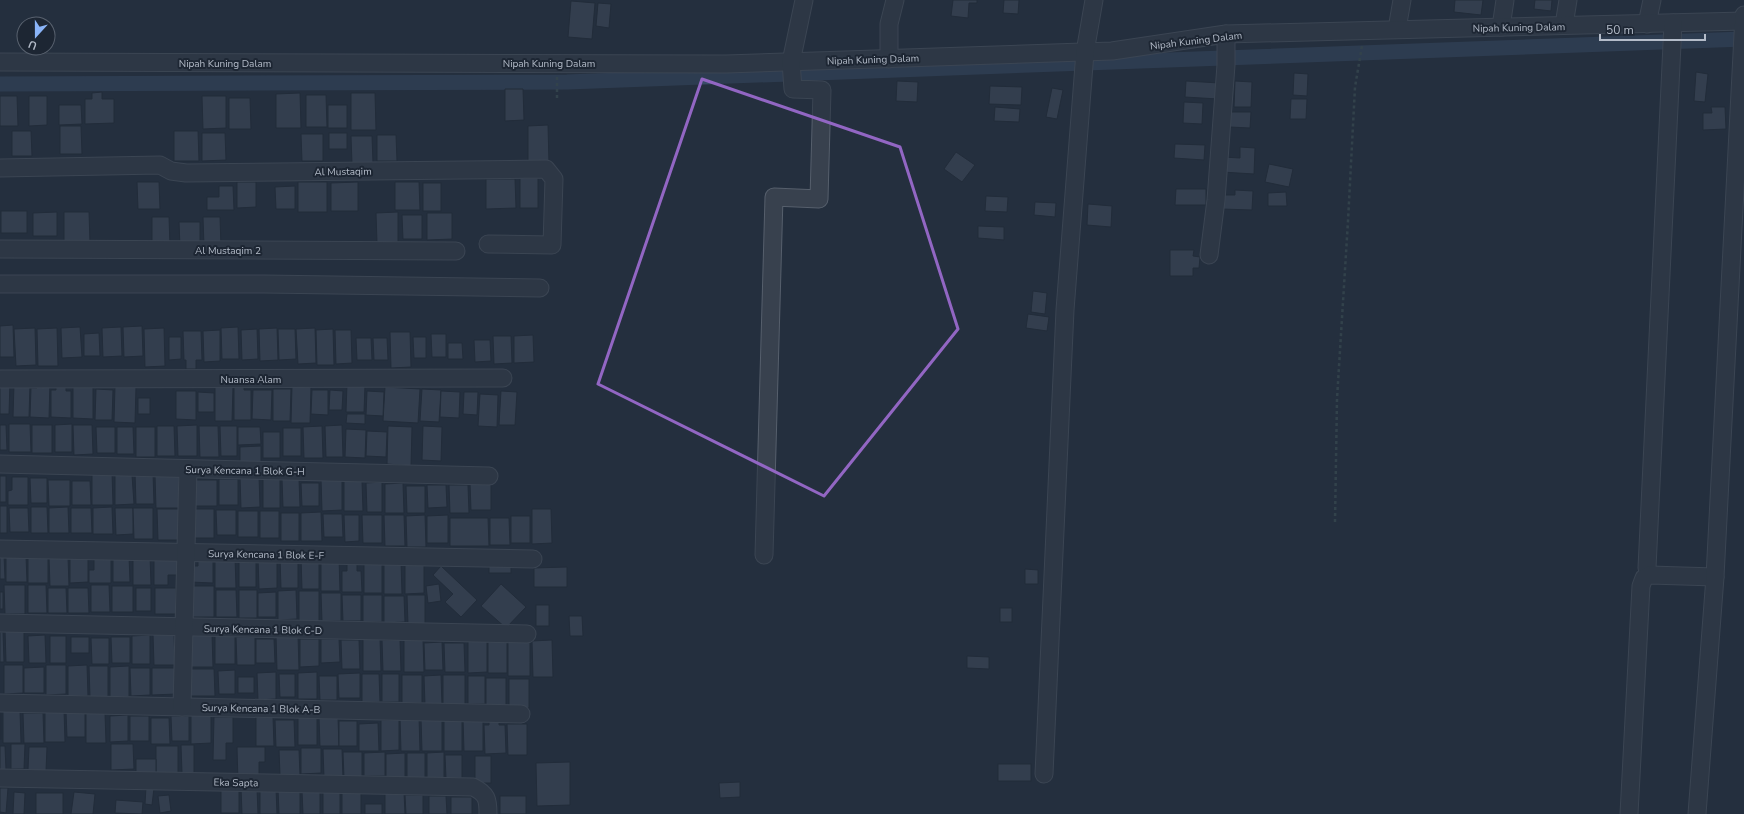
<svg xmlns="http://www.w3.org/2000/svg" width="1744" height="814" font-family="'Nunito Sans',sans-serif">
<rect width="100%" height="100%" fill="#242f3e"/>
<g fill="none" stroke-linecap="round" stroke-linejoin="round">
<path stroke="#394c67" stroke-width="15" d="M0 84 567 82 1744 39"/>
</g>
<g fill="#455162" stroke="#1f2835">
<path d="M953 0H977V3H969L968 18 951 16Z"/>
<path d="M1004 0H1019L1018 14 1003 13Z"/>
<path d="M1455 0H1483L1481 15 1454 12Z"/>
<path d="M1535 0H1552L1551 11 1534 9Z"/>
<path d="M571 1 595 3 592 39 568 37Z"/>
<path d="M598 3 611 4 609 28 596 26Z"/>
<path d="M1696 72 1708 74 1705 102 1694 101Z"/>
<path d="M1294 73 1308 74 1307 96 1293 95Z"/>
<path d="M897 81 918 82 917 102 896 101Z"/>
<path d="M1186 81 1219 83 1218 99 1185 97Z"/>
<path d="M1235 81 1252 82 1251 107H1234Z"/>
<path d="M990 86 1022 87 1021 105 989 104Z"/>
<path d="M1052 88 1063 90 1057 119 1046 117Z"/>
<path d="M505 89H523L524 120 505 121Z"/>
<path d="M102 92V99H114V123L85 124V99H92V93Z"/>
<path d="M300 93 301 128H276V94Z"/>
<path d="M351 93H375L376 130H351Z"/>
<path d="M306 95H326L327 127H306Z"/>
<path d="M0 96H17L18 126H0Z"/>
<path d="M29 96H47V125L29 126Z"/>
<path d="M202 96H226V128L203 129Z"/>
<path d="M229 98H250L251 129H229Z"/>
<path d="M1291 99H1307L1306 119H1290Z"/>
<path d="M1184 102 1203 103 1202 124 1183 123Z"/>
<path d="M59 105H81L82 124 59 125Z"/>
<rect x="328" y="105" width="19" height="23"/>
<path d="M995 107 1020 109 1019 122 994 121Z"/>
<path d="M1711 107H1725L1726 129 1703 130V113H1712Z"/>
<path d="M1230 112H1251L1250 128 1230 127Z"/>
<path d="M548 125 549 164H528V126Z"/>
<path d="M60 126H81L82 154H60Z"/>
<path d="M12 131H31L32 156H12Z"/>
<path d="M174 131H198L199 161H174Z"/>
<path d="M202 133H225L226 160 202 161Z"/>
<rect x="329" y="133" width="18" height="16"/>
<path d="M301 134H323V161H302Z"/>
<path d="M377 135H396L397 161H377Z"/>
<path d="M351 136H372L373 163 352 164Z"/>
<path d="M1175 144 1205 145 1204 160 1174 158Z"/>
<path d="M1240 147 1255 148 1254 174 1222 172 1223 157 1240 158Z"/>
<path d="M956 152 975 165 962 182 944 169Z"/>
<path d="M1269 164 1293 169 1289 187 1265 182Z"/>
<rect x="520" y="178" width="18" height="30"/>
<path d="M486 179H515L516 208 486 209Z"/>
<path d="M137 182H159L160 209H138Z"/>
<path d="M237 182H256V207L237 208Z"/>
<rect x="298" y="182" width="29" height="30"/>
<path d="M358 182V211H331V183Z"/>
<path d="M395 182H419L420 210H395Z"/>
<rect x="423" y="183" width="18" height="28"/>
<path d="M219 186H233L234 210H207V197H219Z"/>
<path d="M295 186V209H276L275 187Z"/>
<path d="M1176 189H1206V205H1175Z"/>
<path d="M1235 190 1253 191 1252 210 1222 209 1223 195H1235Z"/>
<path d="M1286 192 1287 206H1268V193Z"/>
<path d="M986 196 1008 197 1007 212 985 211Z"/>
<path d="M1035 202 1056 203 1055 217 1034 215Z"/>
<path d="M1088 204 1112 206 1111 227 1087 225Z"/>
<rect x="1" y="211" width="26" height="22"/>
<path d="M57 212V236H33V213Z"/>
<path d="M64 212H89L90 243H64Z"/>
<path d="M398 212V242L377 243 376 213Z"/>
<path d="M427 213H452V239L427 240Z"/>
<path d="M402 215H422V239H403Z"/>
<path d="M152 217H169L170 246H152Z"/>
<path d="M203 217H220L221 247H204Z"/>
<path d="M179 222H200V247H180Z"/>
<path d="M978 226 1004 227V240L978 238Z"/>
<path d="M1170 250H1194L1193 256 1200 257 1199 268H1193V276H1170Z"/>
<path d="M1033 291 1047 293 1045 314 1031 312Z"/>
<path d="M1028 314 1049 317 1047 331 1026 328Z"/>
<path d="M13 325 14 357H0V326Z"/>
<path d="M142 326 143 356 124 357 123 327Z"/>
<path d="M80 327 82 357 62 358 61 328Z"/>
<path d="M121 327 122 356 103 357 102 328Z"/>
<path d="M238 327 239 359H222L221 328Z"/>
<path d="M35 328 36 365 16 366 14 329Z"/>
<path d="M57 328 58 366H38L37 329Z"/>
<path d="M164 328 165 366 145 367 144 329Z"/>
<path d="M277 328 278 360 260 361 259 329Z"/>
<path d="M315 328 316 363 298 364 296 329Z"/>
<path d="M257 329 258 359 242 360 241 330Z"/>
<path d="M278 329H295L296 359 279 360Z"/>
<path d="M333 329 334 365H317L316 330Z"/>
<path d="M220 330V361L204 362 203 331Z"/>
<path d="M335 330H351L352 363 336 364Z"/>
<path d="M183 331H201L202 360H196V369H186V360H184Z"/>
<path d="M390 332H410L411 367 391 368Z"/>
<path d="M99 333 100 356H84V334Z"/>
<path d="M431 334H446V357H432Z"/>
<path d="M533 335 534 362 514 363V336Z"/>
<path d="M493 336H511L512 363 494 364Z"/>
<path d="M169 337H181V359L169 360Z"/>
<path d="M413 337H426V358H414Z"/>
<path d="M356 338H371L372 360H357Z"/>
<path d="M373 338H387L388 360H374Z"/>
<path d="M474 340H490L491 361 475 362Z"/>
<path d="M448 343H462L463 359H448Z"/>
<path d="M0 381H10L9 414H0Z"/>
<path d="M37 381H50L49 418 30 417 31 388H37Z"/>
<path d="M56 383 66 384V391H71V418L51 417V390H56Z"/>
<path d="M14 384H30L29 417H13Z"/>
<path d="M234 384H244V390H251V420H234Z"/>
<path d="M347 384 365 385 364 412H346Z"/>
<path d="M73 385H93V419L73 418Z"/>
<path d="M115 386 136 387 135 423 114 422Z"/>
<path d="M215 386 233 387 232 421H215Z"/>
<path d="M292 386 311 387 310 423H291Z"/>
<path d="M385 387 420 389 418 423 383 421Z"/>
<path d="M96 389 113 390 112 420H95Z"/>
<path d="M273 389H291L290 421H273Z"/>
<path d="M422 389 441 390 439 422 420 421Z"/>
<path d="M253 390H272L271 420 252 419Z"/>
<path d="M312 390H328V415L311 414Z"/>
<path d="M330 390 343 391 342 410H329Z"/>
<path d="M176 391H196V420L176 419Z"/>
<path d="M367 391 384 392 383 416 366 415Z"/>
<path d="M441 391 460 392 459 418 440 417Z"/>
<path d="M501 391 517 392 515 425H499Z"/>
<path d="M198 392 214 393V412H198Z"/>
<path d="M464 392H478L477 415 463 414Z"/>
<path d="M480 394 498 395 497 427 478 426Z"/>
<rect x="138" y="398" width="12" height="16"/>
<path d="M347 414H365V424L346 423Z"/>
<path d="M9 424H30L31 452H9Z"/>
<path d="M72 424V452H55V425Z"/>
<path d="M0 425H6L7 450H0Z"/>
<rect x="32" y="425" width="20" height="28"/>
<path d="M73 425H92L93 454 74 455Z"/>
<path d="M197 425V456H178L177 426Z"/>
<path d="M342 425 343 457H326L325 426Z"/>
<path d="M157 426H174L175 456H157Z"/>
<path d="M199 426H218L219 457H200Z"/>
<path d="M220 426H237V456H221Z"/>
<path d="M322 426 323 458H304L303 427Z"/>
<path d="M388 426 412 427 411 466 387 464Z"/>
<path d="M423 426 442 427 441 461 422 460Z"/>
<path d="M96 427H115V453H97Z"/>
<path d="M117 427H133L134 454H117Z"/>
<rect x="136" y="427" width="19" height="30"/>
<path d="M238 427H260L261 444 238 445Z"/>
<rect x="283" y="428" width="18" height="28"/>
<path d="M346 429 366 430 365 458 345 457Z"/>
<path d="M367 431 387 432 386 457 366 456Z"/>
<rect x="263" y="432" width="17" height="26"/>
<path d="M261 446V462H240V447Z"/>
<path d="M92 472H112L113 505H92Z"/>
<path d="M135 473H153L154 504H136Z"/>
<path d="M115 475H132L134 504 115 505Z"/>
<rect x="263" y="475" width="17" height="33"/>
<rect x="0" y="476" width="6" height="26"/>
<path d="M155 476H179V508H156Z"/>
<path d="M259 476 260 507 241 508 240 477Z"/>
<path d="M12 477H28V505H8V491L12 490Z"/>
<path d="M30 478H47V503H31Z"/>
<rect x="219" y="479" width="19" height="26"/>
<path d="M282 479H299L300 507H283Z"/>
<path d="M321 479H342V510L322 511Z"/>
<path d="M48 480H70V506H49Z"/>
<path d="M192 480H217V506H193Z"/>
<path d="M72 481H90L91 505H72Z"/>
<path d="M344 481H362L363 511H344Z"/>
<path d="M382 482V512H367L366 483Z"/>
<path d="M301 483H319V506H302Z"/>
<path d="M403 483 404 513H385V484Z"/>
<path d="M470 483H491V510H471Z"/>
<path d="M427 485H446L447 507 428 508Z"/>
<path d="M449 485H468L469 513H450Z"/>
<path d="M406 486H425V513H407Z"/>
<rect x="0" y="506" width="7" height="27"/>
<path d="M31 507H47L48 533H31Z"/>
<path d="M68 507 69 533H49V508Z"/>
<path d="M112 507 113 534H93V508Z"/>
<path d="M9 508H28L29 532H10Z"/>
<path d="M71 508H91L92 533H71Z"/>
<path d="M115 508H133V534L116 535Z"/>
<path d="M133 508H153V539H134Z"/>
<path d="M157 509H179L180 540H158Z"/>
<rect x="192" y="509" width="22" height="29"/>
<path d="M532 509H551L552 543 532 544Z"/>
<path d="M216 510H236V535H217Z"/>
<rect x="238" y="511" width="20" height="26"/>
<rect x="260" y="511" width="19" height="27"/>
<path d="M321 512 322 541H301V513Z"/>
<rect x="281" y="513" width="18" height="28"/>
<path d="M323 514H342L343 537H324Z"/>
<path d="M344 515H359V541L345 542Z"/>
<path d="M362 515H382V543H363Z"/>
<path d="M384 515H404L405 546H385Z"/>
<path d="M425 515 426 547H407L406 516Z"/>
<path d="M448 515V543H427V516Z"/>
<rect x="511" y="516" width="19" height="27"/>
<path d="M450 518H488L489 546H450Z"/>
<path d="M490 518H509L510 545H490Z"/>
<rect x="28" y="553" width="20" height="30"/>
<path d="M94 553H111V583H89V570H94Z"/>
<path d="M70 554H88V582L70 583Z"/>
<path d="M0 555H4L5 579H0Z"/>
<path d="M6 556H26L27 582H6Z"/>
<path d="M113 556H129L130 582H113Z"/>
<path d="M150 556 151 585H133V557Z"/>
<path d="M198 556H213V583L190 582V566H198Z"/>
<path d="M49 557H68L69 586H50Z"/>
<path d="M181 557V575H168V585H154V558Z"/>
<path d="M215 557H235L236 588H215Z"/>
<path d="M256 557V587H239V558Z"/>
<path d="M319 557V589H302L301 558Z"/>
<path d="M258 558H277V588L259 589Z"/>
<path d="M280 558H298V588H281Z"/>
<path d="M321 558H339L340 591H321Z"/>
<path d="M347 560H357V571H361L362 592H342V571H347Z"/>
<path d="M424 560V593L405 594V561Z"/>
<path d="M384 561H401L402 594H384Z"/>
<rect x="364" y="562" width="18" height="31"/>
<rect x="489" y="563" width="22" height="10"/>
<path d="M441 566 477 600 461 617 445 602 453 594 433 575Z"/>
<path d="M567 567V587H534V568Z"/>
<path d="M1025 569 1038 570V584H1025Z"/>
<path d="M439 584 441 601 428 603 426 586Z"/>
<path d="M501 584 526 607 506 628 481 606Z"/>
<path d="M4 585H25V614H5Z"/>
<path d="M28 585H46L47 613H28Z"/>
<path d="M91 585H109L110 612H91Z"/>
<rect x="112" y="586" width="21" height="26"/>
<path d="M189 586H214V617H190Z"/>
<path d="M48 588H66L67 613H48Z"/>
<path d="M68 588H88L89 613H68Z"/>
<rect x="136" y="588" width="15" height="23"/>
<rect x="155" y="588" width="21" height="26"/>
<path d="M216 590H236L237 617H216Z"/>
<rect x="239" y="590" width="18" height="28"/>
<path d="M296 590 297 619 278 620V591Z"/>
<rect x="299" y="591" width="20" height="31"/>
<rect x="0" y="592" width="3" height="17"/>
<path d="M276 592V617H258V593Z"/>
<path d="M321 593H341V621H322Z"/>
<path d="M342 595H361V621H343Z"/>
<rect x="363" y="595" width="19" height="27"/>
<path d="M407 595H425V624L408 625Z"/>
<path d="M384 596H404L405 622 384 623Z"/>
<rect x="536" y="605" width="13" height="21"/>
<rect x="1000" y="608" width="12" height="14"/>
<path d="M569 616H582L583 636H570Z"/>
<path d="M5 630H24V662H6Z"/>
<path d="M0 632H3L4 662H0Z"/>
<path d="M153 634H174L175 665H154Z"/>
<path d="M189 634H212L213 667H189Z"/>
<path d="M45 635 46 663H29L28 636Z"/>
<path d="M150 635V664H132V636Z"/>
<rect x="215" y="635" width="20" height="29"/>
<path d="M276 635H298L299 670H277Z"/>
<rect x="50" y="636" width="16" height="27"/>
<rect x="71" y="637" width="18" height="16"/>
<path d="M111 637H130V663H112Z"/>
<path d="M236 637H255V665H237Z"/>
<path d="M91 638H109V664H92Z"/>
<path d="M256 639H274L275 663H256Z"/>
<path d="M300 639H319V666L300 667Z"/>
<path d="M321 639H339L340 662 321 663Z"/>
<path d="M363 639H380L381 671H363Z"/>
<path d="M468 639H487V672L468 673Z"/>
<path d="M341 640H359L360 669H342Z"/>
<path d="M382 640H400L401 671H383Z"/>
<path d="M404 640H423L424 672H404Z"/>
<path d="M530 640V676H508V641Z"/>
<path d="M552 640 553 677H533L532 641Z"/>
<path d="M507 641V673H488V642Z"/>
<path d="M442 642 443 670H425L424 643Z"/>
<path d="M444 643H464L465 672H445Z"/>
<path d="M967 656 989 657V669L967 668Z"/>
<path d="M4 665H23V693L4 694Z"/>
<path d="M46 665H66V694L46 695Z"/>
<path d="M87 665 88 696H68V666Z"/>
<path d="M89 666H108V697H90Z"/>
<path d="M129 666V697H110V667Z"/>
<path d="M44 667V693H24V668Z"/>
<path d="M130 668H150V695L131 696Z"/>
<path d="M152 668H176V694L152 695Z"/>
<path d="M189 669H214L215 696H189Z"/>
<path d="M235 670V694H219L218 671Z"/>
<path d="M276 672V699L258 700 257 673Z"/>
<path d="M317 672V699H298V673Z"/>
<path d="M360 673V698H339L338 674Z"/>
<path d="M279 674H295V697H280Z"/>
<path d="M362 674H379L380 702H362Z"/>
<rect x="382" y="674" width="17" height="28"/>
<rect x="402" y="675" width="20" height="28"/>
<path d="M441 675 442 705H425L424 676Z"/>
<rect x="443" y="675" width="22" height="30"/>
<path d="M319 676H337V700H320Z"/>
<rect x="468" y="676" width="17" height="28"/>
<rect x="238" y="677" width="16" height="16"/>
<rect x="486" y="678" width="20" height="27"/>
<rect x="509" y="679" width="20" height="29"/>
<rect x="0" y="708" width="1" height="31"/>
<path d="M45 710H64L65 742H45Z"/>
<path d="M3 711H20L21 743H3Z"/>
<path d="M66 712H85V737H67Z"/>
<path d="M23 713H43L44 743H24Z"/>
<path d="M86 713H105L106 743H86Z"/>
<path d="M191 713H211V743L191 744Z"/>
<path d="M128 715V741L110 742V716Z"/>
<rect x="130" y="716" width="19" height="25"/>
<path d="M171 716H189V741H172Z"/>
<path d="M214 717H233V743H226V760H213Z"/>
<path d="M256 717H273L274 746H256Z"/>
<rect x="298" y="717" width="19" height="28"/>
<path d="M400 717H419L420 751H401Z"/>
<path d="M151 718H169L170 744H151Z"/>
<path d="M319 718H338L339 746H320Z"/>
<path d="M421 718H442V751H422Z"/>
<path d="M463 718H483V751H464Z"/>
<path d="M275 720H294L295 747H276Z"/>
<path d="M381 720H399V750L381 751Z"/>
<rect x="444" y="720" width="18" height="31"/>
<rect x="339" y="721" width="18" height="25"/>
<path d="M489 721H499V725H505L506 753 485 754 484 725H489Z"/>
<path d="M378 723 379 751H359V724Z"/>
<path d="M507 724H527V755H508Z"/>
<path d="M11 744H25L24 769H11Z"/>
<path d="M111 744H133L134 769 111 770Z"/>
<path d="M181 745H194V773H182Z"/>
<path d="M0 746H5L6 770 0 771Z"/>
<rect x="156" y="746" width="22" height="28"/>
<path d="M29 747H47L46 771 28 770Z"/>
<path d="M237 747H265V762H259V781L238 782Z"/>
<path d="M301 748H321V773L301 774Z"/>
<path d="M323 749H342L343 778H324Z"/>
<path d="M279 750H299L300 775H280Z"/>
<path d="M343 752H362V778H344Z"/>
<path d="M385 752V776H364V753Z"/>
<path d="M444 752V780H427V753Z"/>
<path d="M405 753V780H386V754Z"/>
<path d="M407 753H425V779L407 780Z"/>
<path d="M445 755H462V778H446Z"/>
<rect x="475" y="756" width="16" height="27"/>
<path d="M136 759H156V774L136 775Z"/>
<path d="M570 762V805L537 806 536 763Z"/>
<rect x="998" y="764" width="33" height="17"/>
<path d="M740 782V797L720 798 719 783Z"/>
<path d="M146 787 154 788 152 805 145 804Z"/>
<path d="M0 788H8L6 813 0 812Z"/>
<path d="M241 788H257L258 814H242Z"/>
<path d="M260 788H276L277 814H260Z"/>
<rect x="221" y="789" width="18" height="24"/>
<path d="M278 789H300V814H279Z"/>
<path d="M302 791H320V814H303Z"/>
<path d="M14 792 25 793 24 814H13Z"/>
<path d="M74 792 95 794 93 814H71Z"/>
<rect x="323" y="792" width="17" height="22"/>
<path d="M361 792V814H342V793Z"/>
<path d="M385 792H404L405 814H385Z"/>
<rect x="36" y="793" width="27" height="21"/>
<path d="M169 795 171 811 160 813 158 796Z"/>
<path d="M405 795H423V814H406Z"/>
<path d="M429 796H446L447 814H429Z"/>
<rect x="500" y="796" width="26" height="18"/>
<rect x="451" y="797" width="21" height="17"/>
<path d="M116 800 143 802 142 814 115 813Z"/>
<rect x="365" y="804" width="17" height="10"/>
</g>
<g fill="none" stroke-linecap="round" stroke-linejoin="round">
<g stroke="#565f6c" stroke-width="19">
<g id="minor">
<path d="M1647 24 1652 0"/>
<path d="M1564 25 1568 0"/>
<path d="M1501 27 1505 0"/>
<path d="M1397 29 1402 0"/>
<path d="M889 59V24L895 0"/>
<path d="M0 62 726 64 1112 51 1226 34 1744 21"/>
<path d="M0 168 160 165 171 171 186 173 546 169 554 179 552 245 488 244"/>
<path d="M0 249 456 251"/>
<path d="M1209 255 1216 200 1226 65V34"/>
<path d="M0 284H264L540 288"/>
<path d="M0 379 503 378"/>
<path d="M0 464 489 476"/>
<path d="M0 549 533 559"/>
<path d="M764 555 774 197 819 199 822 90 793 89 791 62 804 0"/>
<path d="M1647 568 1673 23"/>
<path d="M0 623 527 634"/>
<path d="M0 703 521 714"/>
<path d="M182 707 188 469"/>
<path d="M1044 774 1065 310 1085 52 1094 0"/>
<path d="M0 778 473 787C487 794 488 799 488 814"/>
<path d="M1629 814 1641 586 1644 578 1650 575 1715 577"/>
<path d="M1697 814 1715 577 1744 15"/>
</g>
</g>
<g stroke="#44595c" stroke-width="2.5" stroke-dasharray="3 3" stroke-linecap="butt">
<path d="M557 77V98"/>
<path d="M1335 522 1337 399 1348 221 1355 87 1362 46"/>
</g>
<use href="#minor" stroke="#38414e" stroke-width="17"/>
</g>
<path d="M0 0H1744V814H0ZM702 79 900 147 958 329 824 496 598 384Z" fill="#242f3e" fill-opacity=".55" fill-rule="evenodd"/>
<path fill="none" stroke="#9266c3" stroke-width="3" stroke-linejoin="round" d="M702 79 900 147 958 329 824 496 598 384Z"/>
<g text-anchor="middle" stroke-width="4" stroke-linejoin="round" paint-order="stroke">
<g font-size="10" fill="#b4bcc9" stroke="#1d2633">
<text transform="translate(1519 27) rotate(-1)" y="4">Nipah Kuning Dalam</text>
<text transform="translate(1196 40) rotate(-7)" y="4">Nipah Kuning Dalam</text>
<text transform="translate(873 59) rotate(-2)" y="4">Nipah Kuning Dalam</text>
<text x="225" y="67">Nipah Kuning Dalam</text>
<text x="549" y="67">Nipah Kuning Dalam</text>
<text transform="translate(343 171) rotate(-1)" y="4">Al Mustaqim</text>
<text x="228" y="254">Al Mustaqim 2</text>
<text x="251" y="383">Nuansa Alam</text>
<text transform="translate(245 470) rotate(1)" y="4">Surya Kencana 1 Blok G-H</text>
<text transform="translate(266 554) rotate(1)" y="4">Surya Kencana 1 Blok E-F</text>
<text transform="translate(263 629) rotate(1)" y="4">Surya Kencana 1 Blok C-D</text>
<text transform="translate(261 708) rotate(1)" y="4">Surya Kencana 1 Blok A-B</text>
<text transform="translate(236 782) rotate(1)" y="4">Eka Sapta</text>
</g>
</g>
<g transform="translate(36 36) rotate(201)"><circle r="19" fill="#1d2633" stroke="#59626f"/>
<path d="M0-3L7 15L0 10L-7 15Z" fill="#8ab4f8"/>
<text y="-6" font-size="11" font-weight="bold" text-anchor="middle" fill="#b4bcc9">U</text>
</g>
<path d="M1600 34v6h105v-6" fill="none" stroke="#b4bcc9" stroke-width="2"/>
<text x="1606" y="34" font-size="12" fill="#b4bcc9" stroke="#1d2633" stroke-width="3" paint-order="stroke">50 m</text>
</svg>
